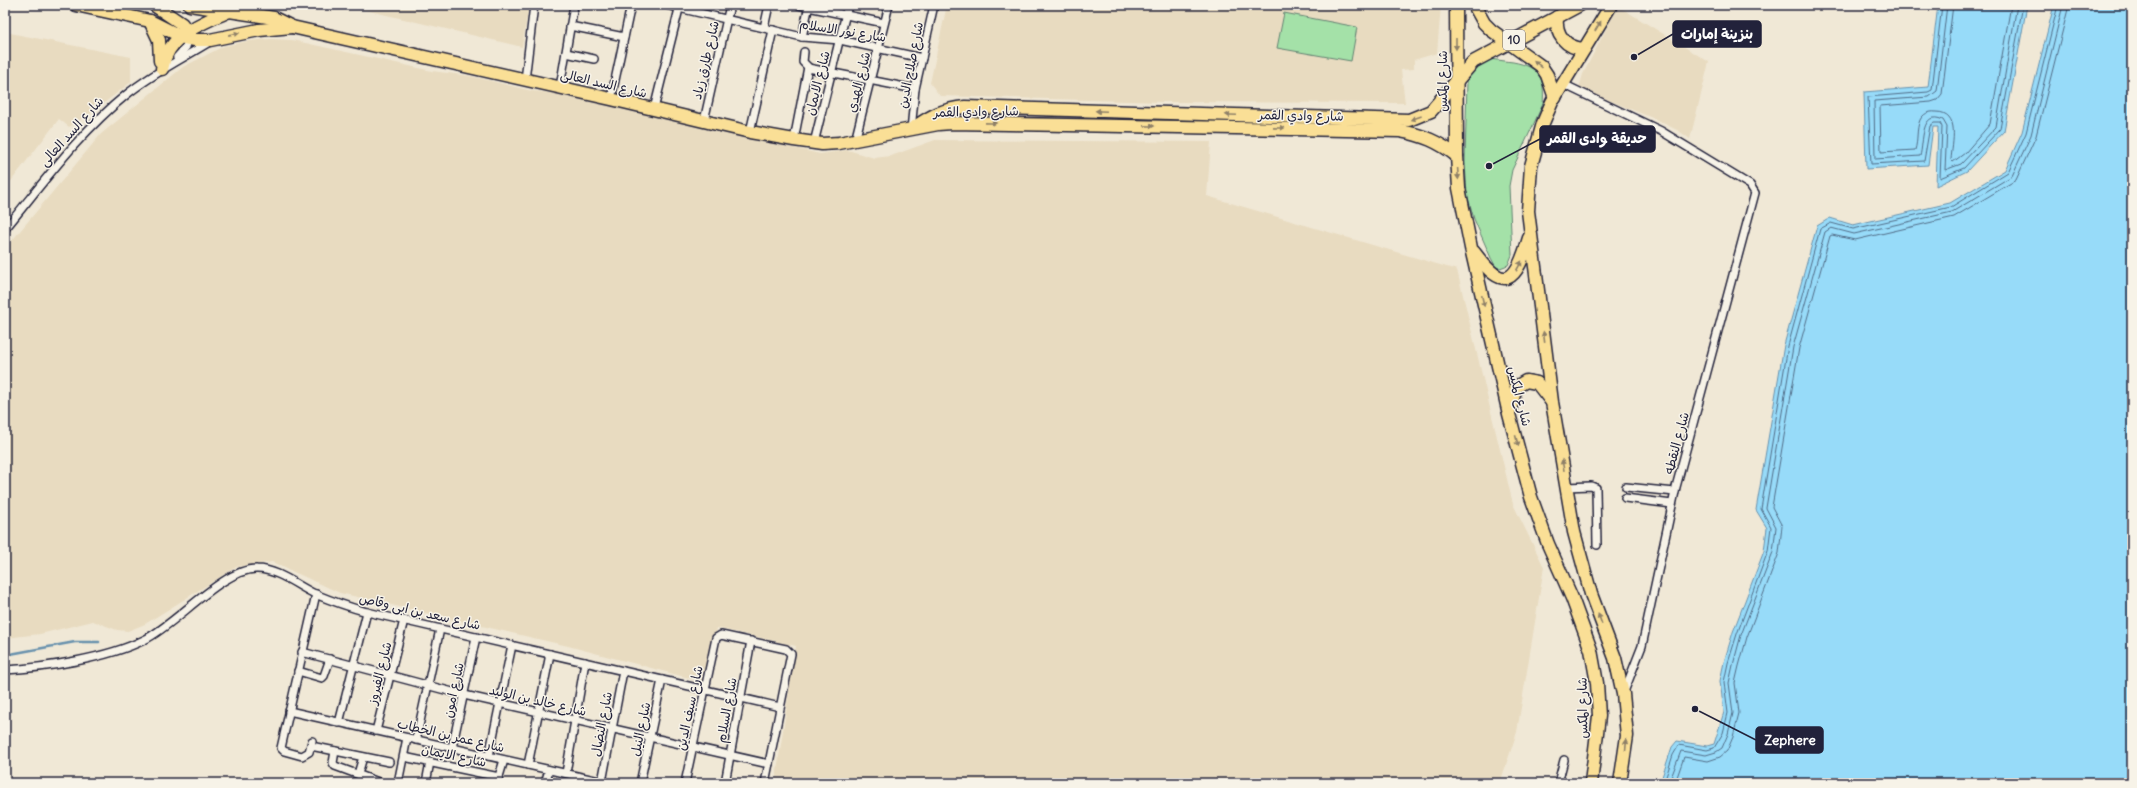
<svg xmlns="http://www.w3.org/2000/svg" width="2137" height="788" font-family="Delius,'Playpen Sans Arabic',sans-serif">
<rect width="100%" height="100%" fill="#f0e8d6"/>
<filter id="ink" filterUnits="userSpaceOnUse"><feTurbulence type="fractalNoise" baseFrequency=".025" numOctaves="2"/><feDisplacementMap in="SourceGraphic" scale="8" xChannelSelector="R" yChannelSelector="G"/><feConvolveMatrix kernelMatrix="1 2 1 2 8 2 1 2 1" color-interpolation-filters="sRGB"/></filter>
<g filter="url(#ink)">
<g fill="#e8dbc0">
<path d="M344 5H529L522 47Z"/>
<path d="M947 5H1441L1437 53 1414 60V69L1401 70 1405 103 1164 102 940 96 930 83Z"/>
<path d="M1618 6 1709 62 1690 139 1679 131 1655 119 1579 88 1583 74Z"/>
<path d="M5 32 131 57V82L94 111 69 127 59 119 5 189Z"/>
<path d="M270 39 292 40 432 71 471 76 532 91 556 93 820 154 848 150 874 158 891 156 935 140 1211 142 1207 196 1457 270 1513 504 1544 567 1517 732 1500 783H775L796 646 717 628 704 682 568 646 340 593 272 562 236 567 145 624 128 631 117 630 93 621 40 634 5 638V249L101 134 183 67 224 46 248 41Z"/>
</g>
<g fill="#a4e1a8" stroke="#638272">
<path d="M1284 13 1357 27 1351 61 1277 48Z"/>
<path d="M1484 59C1494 59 1503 61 1513 62 1540 67 1545 78 1543 104L1512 170 1509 186 1512 255 1508 265 1500 268 1496 267 1491 258 1474 219 1467 194 1465 162 1467 81 1471 71Z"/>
</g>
<g fill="#97dbf9" stroke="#6891ad">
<path d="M1938 5H2027L2004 131 1967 171 1936 186 1938 127H1933L1928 165 1866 169 1864 92 1928 87Z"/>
<path d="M2054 5H2132V783H1660L1672 747 1677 741 1707 746 1714 744 1724 712 1720 681 1724 662 1733 632 1764 551 1767 528 1756 510 1784 345 1817 226 1830 218 1853 225 1950 203 2005 170 2022 132Z"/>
</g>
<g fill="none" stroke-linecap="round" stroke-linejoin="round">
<g stroke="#516c87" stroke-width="1">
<path d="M1942 5 1932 90 1928 92 1868 97 1871 164 1924 161 1930 126 1934 123H1940L1942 127 1940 178 1964 168 2000 129 2023 5"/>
<path d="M1947 5 1937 91 1929 97 1874 101 1875 159 1920 156C1924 143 1920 109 1943 120L1947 127 1945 170 1961 164 1996 127 2017 5"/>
<path d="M1953 5 1942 94 1937 100 1931 102 1880 106 1881 152 1915 150C1918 141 1916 129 1920 120 1923 114 1929 111 1936 112 1961 112 1952 143 1951 160L1953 162 1965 153 1990 124 2011 5"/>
<path d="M1664 783 1673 755 1679 745 1707 750 1714 748 1723 733 1728 713 1724 682 1728 663 1737 634 1768 551 1771 527 1761 509 1788 346 1820 229 1831 223 1853 229 1951 207 2008 172 2026 133 2058 5"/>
<path d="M1669 783 1681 751 1706 755 1716 752 1722 748 1728 734 1733 713 1729 683 1733 665 1741 635 1773 552 1776 527 1766 508 1793 347 1825 232 1831 228 1854 234 1952 212 2012 176 2031 135 2063 5"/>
<path d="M1675 783 1684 757 1708 761 1720 757 1727 751 1733 737 1739 713 1735 683 1739 666 1747 637 1779 553 1782 526 1772 507 1799 348 1830 236 1832 235 1855 240 1954 217 2016 180 2036 136 2069 5"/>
</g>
<path stroke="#6891ad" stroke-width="2.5" d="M5 655 75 642H99"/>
<g stroke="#22223b" stroke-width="10">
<g id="minor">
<path d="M666 5 802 37 840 40 922 58"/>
<path d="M799 5 884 23"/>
<path d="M570 26 624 37"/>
<path d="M764 28 769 5"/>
<path d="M802 37 809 5"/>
<path d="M566 53 594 59"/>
<path d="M177 57 186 47 189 36"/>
<path d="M808 68 915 89"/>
<path d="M525 80 534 5"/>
<path d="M1563 84 1661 131 1750 185 1755 193 1676 487 1642 646 1624 692"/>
<path d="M560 87 574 5"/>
<path d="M611 99 631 5"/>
<path d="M654 109 680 5"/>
<path d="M704 121 730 5"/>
<path d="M911 130 915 89 934 5"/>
<path d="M750 132 773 30"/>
<path d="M794 140 808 67 803 62 804 52"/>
<path d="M855 141 889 5"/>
<path d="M814 143 848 5"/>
<path d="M5 229C43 183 79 133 126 95 153 73 182 59 211 41"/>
<path d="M1566 487 1591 486 1596 488 1597 545"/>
<path d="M1626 487 1675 492"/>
<path d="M1625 498 1672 504"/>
<path d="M302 652 464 695 769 764"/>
<path d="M5 670C45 668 108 658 144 640 176 625 223 568 257 569 277 569 298 586 315 594 332 601 349 607 367 612L780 707"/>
<path d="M298 671 322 678 324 676 330 659"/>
<path d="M289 711 608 783"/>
<path d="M339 723 367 612"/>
<path d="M376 731 404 620"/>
<path d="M416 740 440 629"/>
<path d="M312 741 309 752 302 756 284 751 281 748 316 594"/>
<path d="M311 746 389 762"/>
<path d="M452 748 476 637"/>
<path d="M335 751 333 763 335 766 381 783"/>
<path d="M489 756 512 645"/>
<path d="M404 757 499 777"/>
<path d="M528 765 550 654"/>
<path d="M566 773 585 662"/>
<path d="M358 774 363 757"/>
<path d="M602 782 623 671"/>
<path d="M398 783 407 738"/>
<path d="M426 783 430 762"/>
<path d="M497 783 504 760"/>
<path d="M545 783 549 770"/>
<path d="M640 783 662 680"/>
<path d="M685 783 716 638 721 635 786 649 791 654 765 783"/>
<path d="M725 783 751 641"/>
<path d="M1558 783 1564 760"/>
</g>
</g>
<g stroke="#22223b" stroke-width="15">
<g id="primary">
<path d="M76 5 150 21 184 38 195 40H210L259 30 292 27"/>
<path d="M154 5 182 24 187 31"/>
<path d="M190 5 274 18 292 27 611 99 750 132 794 140 822 144 839 143 938 124 952 123 1400 131C1423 135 1439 142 1457 156"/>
<path d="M1456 5 1457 156 1459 188 1471 248 1509 414 1531 497 1548 544 1572 598 1591 650 1597 683 1599 716 1591 783"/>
<path d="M1474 5 1484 23 1491 30 1541 66 1547 75 1555 98"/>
<path d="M1611 5 1552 102 1543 123 1531 166 1528 211 1552 402 1574 532 1591 594 1615 658 1623 694 1627 736 1620 783"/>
<path d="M1557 17C1555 35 1566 48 1584 49"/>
<path d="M150 21 159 40 160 61"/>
<path d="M162 69C168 33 202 24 231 10"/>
<path d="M915 127C932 115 944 109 965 107L1409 120 1431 111 1473 62 1580 5"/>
<path d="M1474 252C1505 294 1516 282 1529 238"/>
<path d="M1510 410 1516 387 1526 381 1537 383 1551 401"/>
</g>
</g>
<use href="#minor" stroke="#f7f3e8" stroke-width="7"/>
<use href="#primary" stroke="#fadf96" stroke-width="12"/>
</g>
<defs><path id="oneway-solid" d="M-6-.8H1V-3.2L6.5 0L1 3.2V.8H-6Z"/></defs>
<g fill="#8e8068">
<use href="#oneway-solid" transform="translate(1598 26) rotate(-59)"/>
<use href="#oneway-solid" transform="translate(234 34) rotate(-11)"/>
<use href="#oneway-solid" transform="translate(1456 44) rotate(90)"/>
<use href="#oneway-solid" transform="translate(1538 64) rotate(-138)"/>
<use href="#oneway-solid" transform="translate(1101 111) rotate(-178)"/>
<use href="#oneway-solid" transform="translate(1231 115) rotate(-178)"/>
<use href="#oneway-solid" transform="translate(1416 118) rotate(161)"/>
<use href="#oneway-solid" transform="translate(991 123) rotate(1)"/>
<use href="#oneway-solid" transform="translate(1149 126) rotate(1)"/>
<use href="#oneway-solid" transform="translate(1279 128) rotate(1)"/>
<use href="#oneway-solid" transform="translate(1458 174) rotate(86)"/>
<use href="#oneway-solid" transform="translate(1519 266) rotate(-61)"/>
<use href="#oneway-solid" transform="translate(1483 301) rotate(77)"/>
<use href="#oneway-solid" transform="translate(1544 337) rotate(-97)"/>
<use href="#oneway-solid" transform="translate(1517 441) rotate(75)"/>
<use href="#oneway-solid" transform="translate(1563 465) rotate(-100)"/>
<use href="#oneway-solid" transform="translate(1600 619) rotate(-110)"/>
<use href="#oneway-solid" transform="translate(1626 745) rotate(-85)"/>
</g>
</g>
<g text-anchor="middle" stroke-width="3" stroke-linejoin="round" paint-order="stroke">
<rect fill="#f7f3e8" stroke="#62616f" stroke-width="1" x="1503" y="30" width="22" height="20" rx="3"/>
<g font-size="12" font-weight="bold" fill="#22223b">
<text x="1514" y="44">10</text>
</g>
<g font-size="13" fill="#22223b" stroke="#f7f3e8">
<text transform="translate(843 30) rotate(9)" y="5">شارع نور الاسلام</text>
<text transform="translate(705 60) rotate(-77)" y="5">شارع طارق زياد</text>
<text transform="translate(910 65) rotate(-79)" y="5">شارع صلاح الدين</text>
<text transform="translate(1442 81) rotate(-90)" y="5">شارع المكس</text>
<text transform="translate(858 82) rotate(-76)" y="5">شارع الهدي</text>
<text transform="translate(604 83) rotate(13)" y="5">شارع السد العالى</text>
<text transform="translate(817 83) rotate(-76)" y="5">شارع الايمان</text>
<text transform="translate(976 111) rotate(-1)" y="5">شارع وادي القمر</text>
<text transform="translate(1301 115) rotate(1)" y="5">شارع وادي القمر</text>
<text transform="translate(71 131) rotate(-48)" y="5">شارع السد العالى</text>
<text transform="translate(1520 396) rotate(76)" y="5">شارع المكس</text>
<text transform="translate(1676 443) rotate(-75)" y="5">شارع النقطه</text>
<text transform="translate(420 611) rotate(13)" y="5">شارع سعد بن ابى وقاص</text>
<text transform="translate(379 673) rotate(-76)" y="5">شارع الفيروز</text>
<text transform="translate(453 690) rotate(-78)" y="5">شارع امون</text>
<text transform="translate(538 700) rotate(13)" y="5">شارع خالد بن الوليد</text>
<text transform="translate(689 708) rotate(-78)" y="5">شارع سيف الدين</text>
<text transform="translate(1582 708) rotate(-91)" y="5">شارع المكس</text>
<text transform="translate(726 710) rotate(-80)" y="5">شارع السلام</text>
<text transform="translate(601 724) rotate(-79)" y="5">شارع النضال</text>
<text transform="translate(640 729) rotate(-78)" y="5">شارع النيل</text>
<text transform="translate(451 735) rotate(13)" y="5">شارع عمر بن الخطاب</text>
<text transform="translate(454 755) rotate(12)" y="5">شارع الايمان</text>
</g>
</g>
<path fill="none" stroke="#22223b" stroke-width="1.5" d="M1634 57L1673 34M1489 166L1540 139M1695 709L1756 740"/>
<g fill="#22223b" stroke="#f7f3e8" stroke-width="1.5">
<circle cx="1634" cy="57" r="4"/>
<circle cx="1489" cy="166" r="4"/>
<circle cx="1695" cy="709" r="4"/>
</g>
<g fill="#22223b" stroke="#22223b" stroke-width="1.5">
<rect x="1673" y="21" width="88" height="26" rx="4"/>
<rect x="1540" y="126" width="115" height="26" rx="4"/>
<rect x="1756" y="727" width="67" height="26" rx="4"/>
</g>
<g font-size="14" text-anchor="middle" font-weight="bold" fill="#fff">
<text x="1717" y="39">بنزينة إمارات</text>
<text x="1597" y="143">حديقة وادى القمر</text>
<text x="1790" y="745">Zephere</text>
</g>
<rect width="2137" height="788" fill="none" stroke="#f7f3e8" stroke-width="20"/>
<rect x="10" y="10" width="2117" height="768" fill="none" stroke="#22223b" stroke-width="1.5" filter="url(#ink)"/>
</svg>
